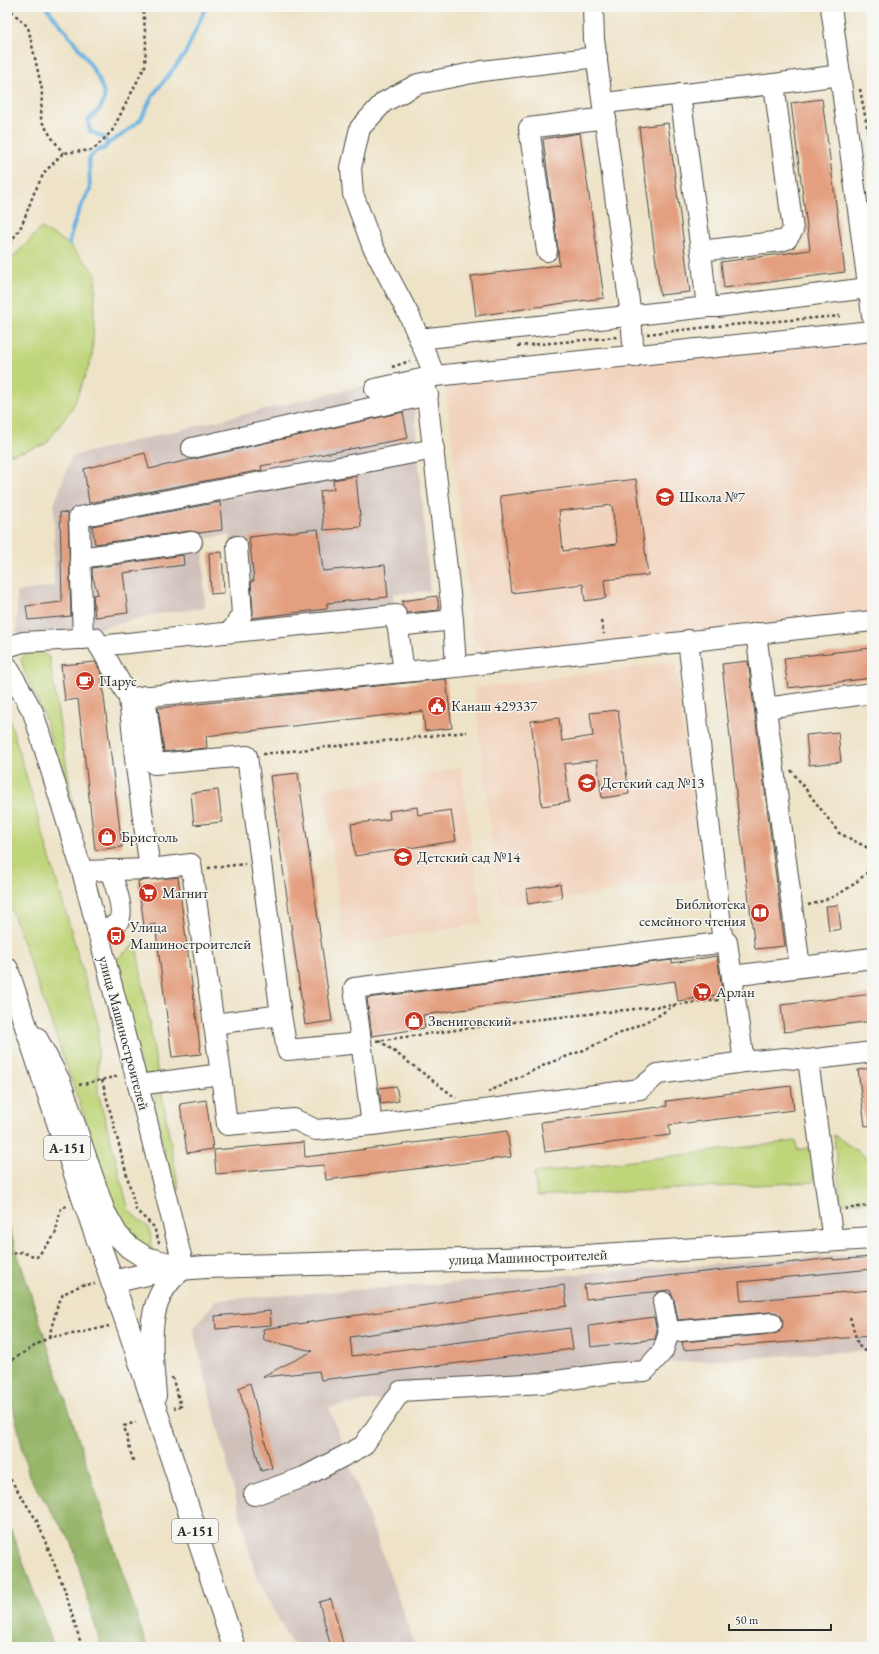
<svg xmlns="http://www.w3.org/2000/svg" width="879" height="1654" font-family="'EB Garamond',serif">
<rect width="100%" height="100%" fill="#f6f6f2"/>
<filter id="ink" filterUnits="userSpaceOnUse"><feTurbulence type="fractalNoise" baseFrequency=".025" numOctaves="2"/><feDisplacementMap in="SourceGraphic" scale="8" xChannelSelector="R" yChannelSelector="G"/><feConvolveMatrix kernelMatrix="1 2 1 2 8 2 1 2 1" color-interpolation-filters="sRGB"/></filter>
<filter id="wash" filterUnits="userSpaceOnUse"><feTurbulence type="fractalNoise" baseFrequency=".012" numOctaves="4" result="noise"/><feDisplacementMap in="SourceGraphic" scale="16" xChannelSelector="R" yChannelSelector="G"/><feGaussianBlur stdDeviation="0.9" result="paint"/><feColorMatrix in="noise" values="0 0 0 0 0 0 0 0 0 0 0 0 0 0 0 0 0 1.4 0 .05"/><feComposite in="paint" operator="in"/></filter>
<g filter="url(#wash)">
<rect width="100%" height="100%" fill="#eee3c7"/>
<g fill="#f2d4be">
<path d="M872 335V612L489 654 473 637 445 380Z"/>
<path d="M675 662 702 878 508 907 499 902 474 688Z"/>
<path d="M461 768 482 924 344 945 325 789Z"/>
</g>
<g fill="#cfc0ba">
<path d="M411 374 430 591 393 594 394 608 238 624 230 535 203 539 205 608 156 614 96 629 17 634V592L54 586V505L72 456Z"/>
<path d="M872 1253V1350L620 1366 329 1407 416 1647H293L255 1573 193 1329 216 1300Z"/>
</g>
<g fill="#bfd579" stroke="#758052">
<path d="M41 228 69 244 96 274 92 358 73 407 46 444 21 452 7 455V274L11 260Z"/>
<path d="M32 647 49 657 77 830 44 716 24 670 21 659Z"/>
<path d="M7 710 98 1024V1092L129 1211 150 1229 152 1250 123 1233 83 1113 7 897Z"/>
<path d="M136 943 158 1075 143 1074 111 964Z"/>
<path d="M161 1089 179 1190H173L153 1105 156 1092Z"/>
<path d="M834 1135 872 1161V1200L841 1204Z"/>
<path d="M796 1141 797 1150 813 1147 814 1182 537 1196 534 1173Z"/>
</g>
<g fill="#97b669" stroke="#61704a">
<path d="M7 1222 147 1647H101L72 1543 29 1477 7 1381Z"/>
<path d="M7 1519 54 1647H10L7 1637Z"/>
</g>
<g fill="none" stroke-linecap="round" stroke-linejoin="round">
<g stroke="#6ab3e2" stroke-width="4">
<path d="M46 7C62 27 101 71 104 95 105 105 96 114 88 120L90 131 105 138 107 144"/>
<path d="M69 244C71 229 81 202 90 191L89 159 96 151 105 148 107 144 122 135 141 119 153 95 185 54 206 7"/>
</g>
</g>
<g id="blocks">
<g fill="#e39f7f" fill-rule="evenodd">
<path d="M822 99 845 272 724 288 721 262 810 250 791 103Z"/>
<path d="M668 123 690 292 660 295 639 127Z"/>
<path d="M580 133 604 298 564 303 476 316 471 276 559 265 558 249 543 139Z"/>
<path d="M403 412 408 438 261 466 262 470 89 503 84 469 145 453 149 469Z"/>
<path d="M356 476 361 527 324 530 320 491 334 489 333 480Z"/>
<path d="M636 479 648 575 604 580 606 598 585 601 583 584 512 593 500 496ZM612 505 617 544 563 551 559 511Z"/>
<path d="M220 502 222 530 199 533 190 531 95 544 92 526Z"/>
<path d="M60 512 68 513 71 616 28 620 26 606 62 602Z"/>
<path d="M318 529 323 571 385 565 388 597 327 603V609L252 618 253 613 251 581H254L249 537Z"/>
<path d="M222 552 224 593 211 594 209 553Z"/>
<path d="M183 555 184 565 123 573 128 613 95 617 93 595 98 594 92 575V568Z"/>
<path d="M437 596 439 610 407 613 403 606 402 601Z"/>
<path d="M872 648V678L788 688 784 658Z"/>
<path d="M748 661 785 946 755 949 738 811 722 664Z"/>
<path d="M95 662 101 672 122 847 95 850 78 699 65 701 61 665Z"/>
<path d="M446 679 452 728 425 731 423 711 206 736 207 748 164 752 158 708Z"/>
<path d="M618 710 629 794 602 798 597 760 564 764 569 802 542 806 531 721 559 718 562 741 593 736 590 713Z"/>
<path d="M838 732 841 762 809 765 806 735Z"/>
<path d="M298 773 332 1021 305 1025 270 776Z"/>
<path d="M218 790 222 822 194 825 191 793Z"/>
<path d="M417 807 418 815 451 810 456 841 355 856 351 824 390 819 389 811Z"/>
<path d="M178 877 201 1054 172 1057 155 924 144 926 138 881Z"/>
<path d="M560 884 562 898 528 904 526 889Z"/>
<path d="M838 905 841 929 829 931 826 906Z"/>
<path d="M717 956 723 994 678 1001 675 981 423 1015 425 1028 372 1036 367 998 672 960V963Z"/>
<path d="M872 994V1021L784 1032 781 1005Z"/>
<path d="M872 1068V1125L865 1126 858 1070Z"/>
<path d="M396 1086 399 1101 381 1104 379 1088Z"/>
<path d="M791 1086 794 1110 669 1125 670 1135 545 1152 541 1122 667 1106 666 1101Z"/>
<path d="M206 1100 213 1149 187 1153 180 1104Z"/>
<path d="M507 1131 511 1157 326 1180 324 1165 216 1174 214 1150 304 1142 305 1157Z"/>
<path d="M872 1257V1269L739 1282 741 1301 872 1290V1336L684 1350 682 1342 773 1334 779 1332 782 1328 783 1322 781 1316 777 1313 771 1312 678 1320 674 1300 670 1290 586 1299 584 1285 833 1258V1260Z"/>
<path d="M564 1285 567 1306 350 1337 352 1356 570 1328 573 1349 321 1380 319 1371 264 1377 263 1376 313 1351 264 1340 263 1329Z"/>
<path d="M270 1311 271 1325 216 1329 215 1316Z"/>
<path d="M654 1317 657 1331 655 1339 591 1347 589 1326Z"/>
<path d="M250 1383 272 1468 261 1471 239 1388Z"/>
<path d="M331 1599 344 1647H331L319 1602Z"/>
</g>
</g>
</g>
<g filter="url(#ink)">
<use href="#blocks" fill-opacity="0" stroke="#484742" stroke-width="1"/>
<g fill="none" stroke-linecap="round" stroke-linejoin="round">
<g stroke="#484742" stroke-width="22">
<g id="minor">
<path d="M593 7 594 39 631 316 634 357"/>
<path d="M831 7 872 315"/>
<path d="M840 75 774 84 793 230 787 239 781 241 701 251 706 300 708 307H717L868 288"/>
<path d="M680 94 701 251"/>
<path d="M604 103 774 84"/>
<path d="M547 251 529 128 606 118"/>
<path d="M419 339 708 307"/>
<path d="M435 376 410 317 372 245 353 194 351 168 360 128 384 102 418 84 482 71 597 57"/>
<path d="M375 389 435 376 872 331"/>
<path d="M192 448 428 395"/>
<path d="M80 558 192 542"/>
<path d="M453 620 456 667"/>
<path d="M397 626 453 620 425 379"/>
<path d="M231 632 242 614 237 546"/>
<path d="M756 633 800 967"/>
<path d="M83 639 79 517 434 449"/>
<path d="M688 640 723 943"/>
<path d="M99 646 396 615 404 672"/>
<path d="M7 647 23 642 95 638 129 698 456 667 872 621"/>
<path d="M7 666 33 712 82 871 138 1085 184 1268"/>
<path d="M145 696 154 764 247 756 281 1015 214 1024"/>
<path d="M129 698 136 767 150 869"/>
<path d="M766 708 872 693"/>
<path d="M82 871 150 869 191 864 221 1074"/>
<path d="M97 930C102 928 108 928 113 926 130 918 114 884 110 870"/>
<path d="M732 976 872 958"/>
<path d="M281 1015 287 1050 361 1043"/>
<path d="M808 1060 872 1052"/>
<path d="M138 1085 221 1074 227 1125 294 1119 316 1130 372 1125 354 988 727 942 744 1062 785 1058 808 1060 833 1241"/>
<path d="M372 1125 640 1089 658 1074 744 1062"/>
<path d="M669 1332 772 1323"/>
<path d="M254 1495 304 1477 363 1446 401 1391 543 1383 612 1373 645 1371 663 1351 669 1332 663 1302"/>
</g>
</g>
<g stroke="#484742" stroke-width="24">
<g id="major">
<path d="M36 1038 60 1083 104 1212 117 1235 129 1247 146 1258 177 1266"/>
<path d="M112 1282 165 1270 206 1267 569 1257 872 1238"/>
<path d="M155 1396C152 1351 141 1297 184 1268"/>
</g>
</g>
<g stroke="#484742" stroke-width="24">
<path id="highway" d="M7 969 84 1201 127 1323 234 1647"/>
</g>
<g stroke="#484742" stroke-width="2.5" stroke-dasharray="3 3" stroke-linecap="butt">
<path d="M7 7 28 27 42 90 41 120 50 135 63 153"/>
<path d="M860 89 872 153"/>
<path d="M7 248 22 225 34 193 44 173 63 153 93 150 112 131 145 66 146 43 143 7"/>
<path d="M647 334 717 326 840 316"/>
<path d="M518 346 617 337"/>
<path d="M392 367 410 361"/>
<path d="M601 621 604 634"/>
<path d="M263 754 467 732"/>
<path d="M791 770 839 833 872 850"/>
<path d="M208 868 245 864"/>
<path d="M808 905C837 898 851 888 872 868"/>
<path d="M379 1040 456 1098"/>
<path d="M376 1041 514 1022 719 1000"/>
<path d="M102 1080 136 1210 154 1227 159 1243"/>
<path d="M79 1085 119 1076"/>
<path d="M488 1092 549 1063 584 1050 656 1017 675 1005"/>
<path d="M845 1209 872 1205"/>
<path d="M7 1255 21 1252 37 1257 55 1235 61 1208 67 1206"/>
<path d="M850 1317 858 1345 872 1358"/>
<path d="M49 1337 57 1307 63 1294 82 1285 95 1284"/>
<path d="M7 1363 49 1337 80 1333 109 1326"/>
<path d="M172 1377 181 1406 174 1408"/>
<path d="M133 1461 124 1426 136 1422"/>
<path d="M7 1474 37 1521 64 1588 82 1647"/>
</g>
<use href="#minor" stroke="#fff" stroke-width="20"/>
<use href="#major" stroke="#fff" stroke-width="22"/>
<use href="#highway" stroke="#fff" stroke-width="22"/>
</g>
</g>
<defs>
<g id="school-disc" transform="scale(1)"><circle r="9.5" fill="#c8321e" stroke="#f6f6f2"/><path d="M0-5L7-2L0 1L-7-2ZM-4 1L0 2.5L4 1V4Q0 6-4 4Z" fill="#fff"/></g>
<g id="cafe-disc" transform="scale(1)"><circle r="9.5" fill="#c8321e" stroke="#f6f6f2"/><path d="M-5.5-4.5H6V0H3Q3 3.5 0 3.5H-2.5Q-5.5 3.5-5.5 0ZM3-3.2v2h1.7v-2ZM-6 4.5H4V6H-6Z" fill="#fff"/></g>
<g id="civic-disc" transform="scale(1)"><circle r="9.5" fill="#c8321e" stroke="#f6f6f2"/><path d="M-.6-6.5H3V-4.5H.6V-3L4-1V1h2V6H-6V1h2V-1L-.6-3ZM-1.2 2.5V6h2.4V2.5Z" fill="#fff"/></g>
<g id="shop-disc" transform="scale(1)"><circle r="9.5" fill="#c8321e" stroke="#f6f6f2"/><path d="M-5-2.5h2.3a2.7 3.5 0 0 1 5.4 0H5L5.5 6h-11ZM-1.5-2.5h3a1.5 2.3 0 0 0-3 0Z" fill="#fff"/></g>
<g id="supermarket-disc" transform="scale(1)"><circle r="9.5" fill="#c8321e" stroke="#f6f6f2"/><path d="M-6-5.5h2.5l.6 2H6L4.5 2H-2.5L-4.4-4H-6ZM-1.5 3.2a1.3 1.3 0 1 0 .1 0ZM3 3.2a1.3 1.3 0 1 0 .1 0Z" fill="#fff"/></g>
<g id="library-disc" transform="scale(1)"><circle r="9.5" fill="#c8321e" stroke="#f6f6f2"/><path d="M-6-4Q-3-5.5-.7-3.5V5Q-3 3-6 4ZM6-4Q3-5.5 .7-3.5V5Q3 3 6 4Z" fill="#fff"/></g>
<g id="bus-disc" transform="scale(1)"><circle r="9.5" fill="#c8321e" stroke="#f6f6f2"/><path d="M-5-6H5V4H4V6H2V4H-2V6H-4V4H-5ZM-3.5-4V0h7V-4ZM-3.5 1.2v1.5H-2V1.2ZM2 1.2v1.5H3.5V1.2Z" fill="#fff"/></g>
</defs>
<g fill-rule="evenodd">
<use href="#school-disc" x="665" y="497"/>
<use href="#cafe-disc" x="85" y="681"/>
<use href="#civic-disc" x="437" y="706"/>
<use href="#school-disc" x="587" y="783"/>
<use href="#shop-disc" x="107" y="837"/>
<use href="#school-disc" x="403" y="857"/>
<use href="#supermarket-disc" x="148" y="893"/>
<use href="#library-disc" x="760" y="913"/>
<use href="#bus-disc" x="116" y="936"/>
<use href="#supermarket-disc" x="702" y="992"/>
<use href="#shop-disc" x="414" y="1021"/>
</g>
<g text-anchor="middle" stroke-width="3" stroke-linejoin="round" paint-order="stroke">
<g fill="#f6f6f2" stroke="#686867" stroke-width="1">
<rect x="44" y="1136" width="46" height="24" rx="3"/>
<rect x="172" y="1519" width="46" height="24" rx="3"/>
</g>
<g font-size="14" font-weight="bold" fill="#2b2b2b">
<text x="67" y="1153">А-151</text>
<text x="195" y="1536">А-151</text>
</g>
<g font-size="15" fill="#2b2b2b" stroke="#f6f6f2" text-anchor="start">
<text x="679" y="502">Школа №7</text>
<text x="99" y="686">Парус</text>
<text x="451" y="711">Канаш 429337</text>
<text x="601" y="788">Детский сад №13</text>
<text x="121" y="842">Бристоль</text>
<text x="417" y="862">Детский сад №14</text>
<text x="162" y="898">Магнит</text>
<text x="746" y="909" text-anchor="end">Библиотека<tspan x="746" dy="17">семейного чтения</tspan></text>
<text x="130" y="932">Улица<tspan x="130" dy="17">Машиностроителей</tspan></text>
<text x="716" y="997">Арлан</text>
<text x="428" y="1026">Звениговский</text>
</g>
<g font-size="15" fill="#2b2b2b" stroke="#f6f6f2">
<text transform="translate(124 1033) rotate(75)" y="5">улица Машиностроителей</text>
<text transform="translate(528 1257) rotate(-2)" y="5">улица Машиностроителей</text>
</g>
</g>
<rect width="879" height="1654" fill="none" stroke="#f6f6f2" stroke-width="24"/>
<path d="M729 1624v6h102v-6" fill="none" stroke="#2b2b2b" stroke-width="2"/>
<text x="735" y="1624" font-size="12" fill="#2b2b2b" stroke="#f6f6f2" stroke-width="3" paint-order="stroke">50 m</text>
</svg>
